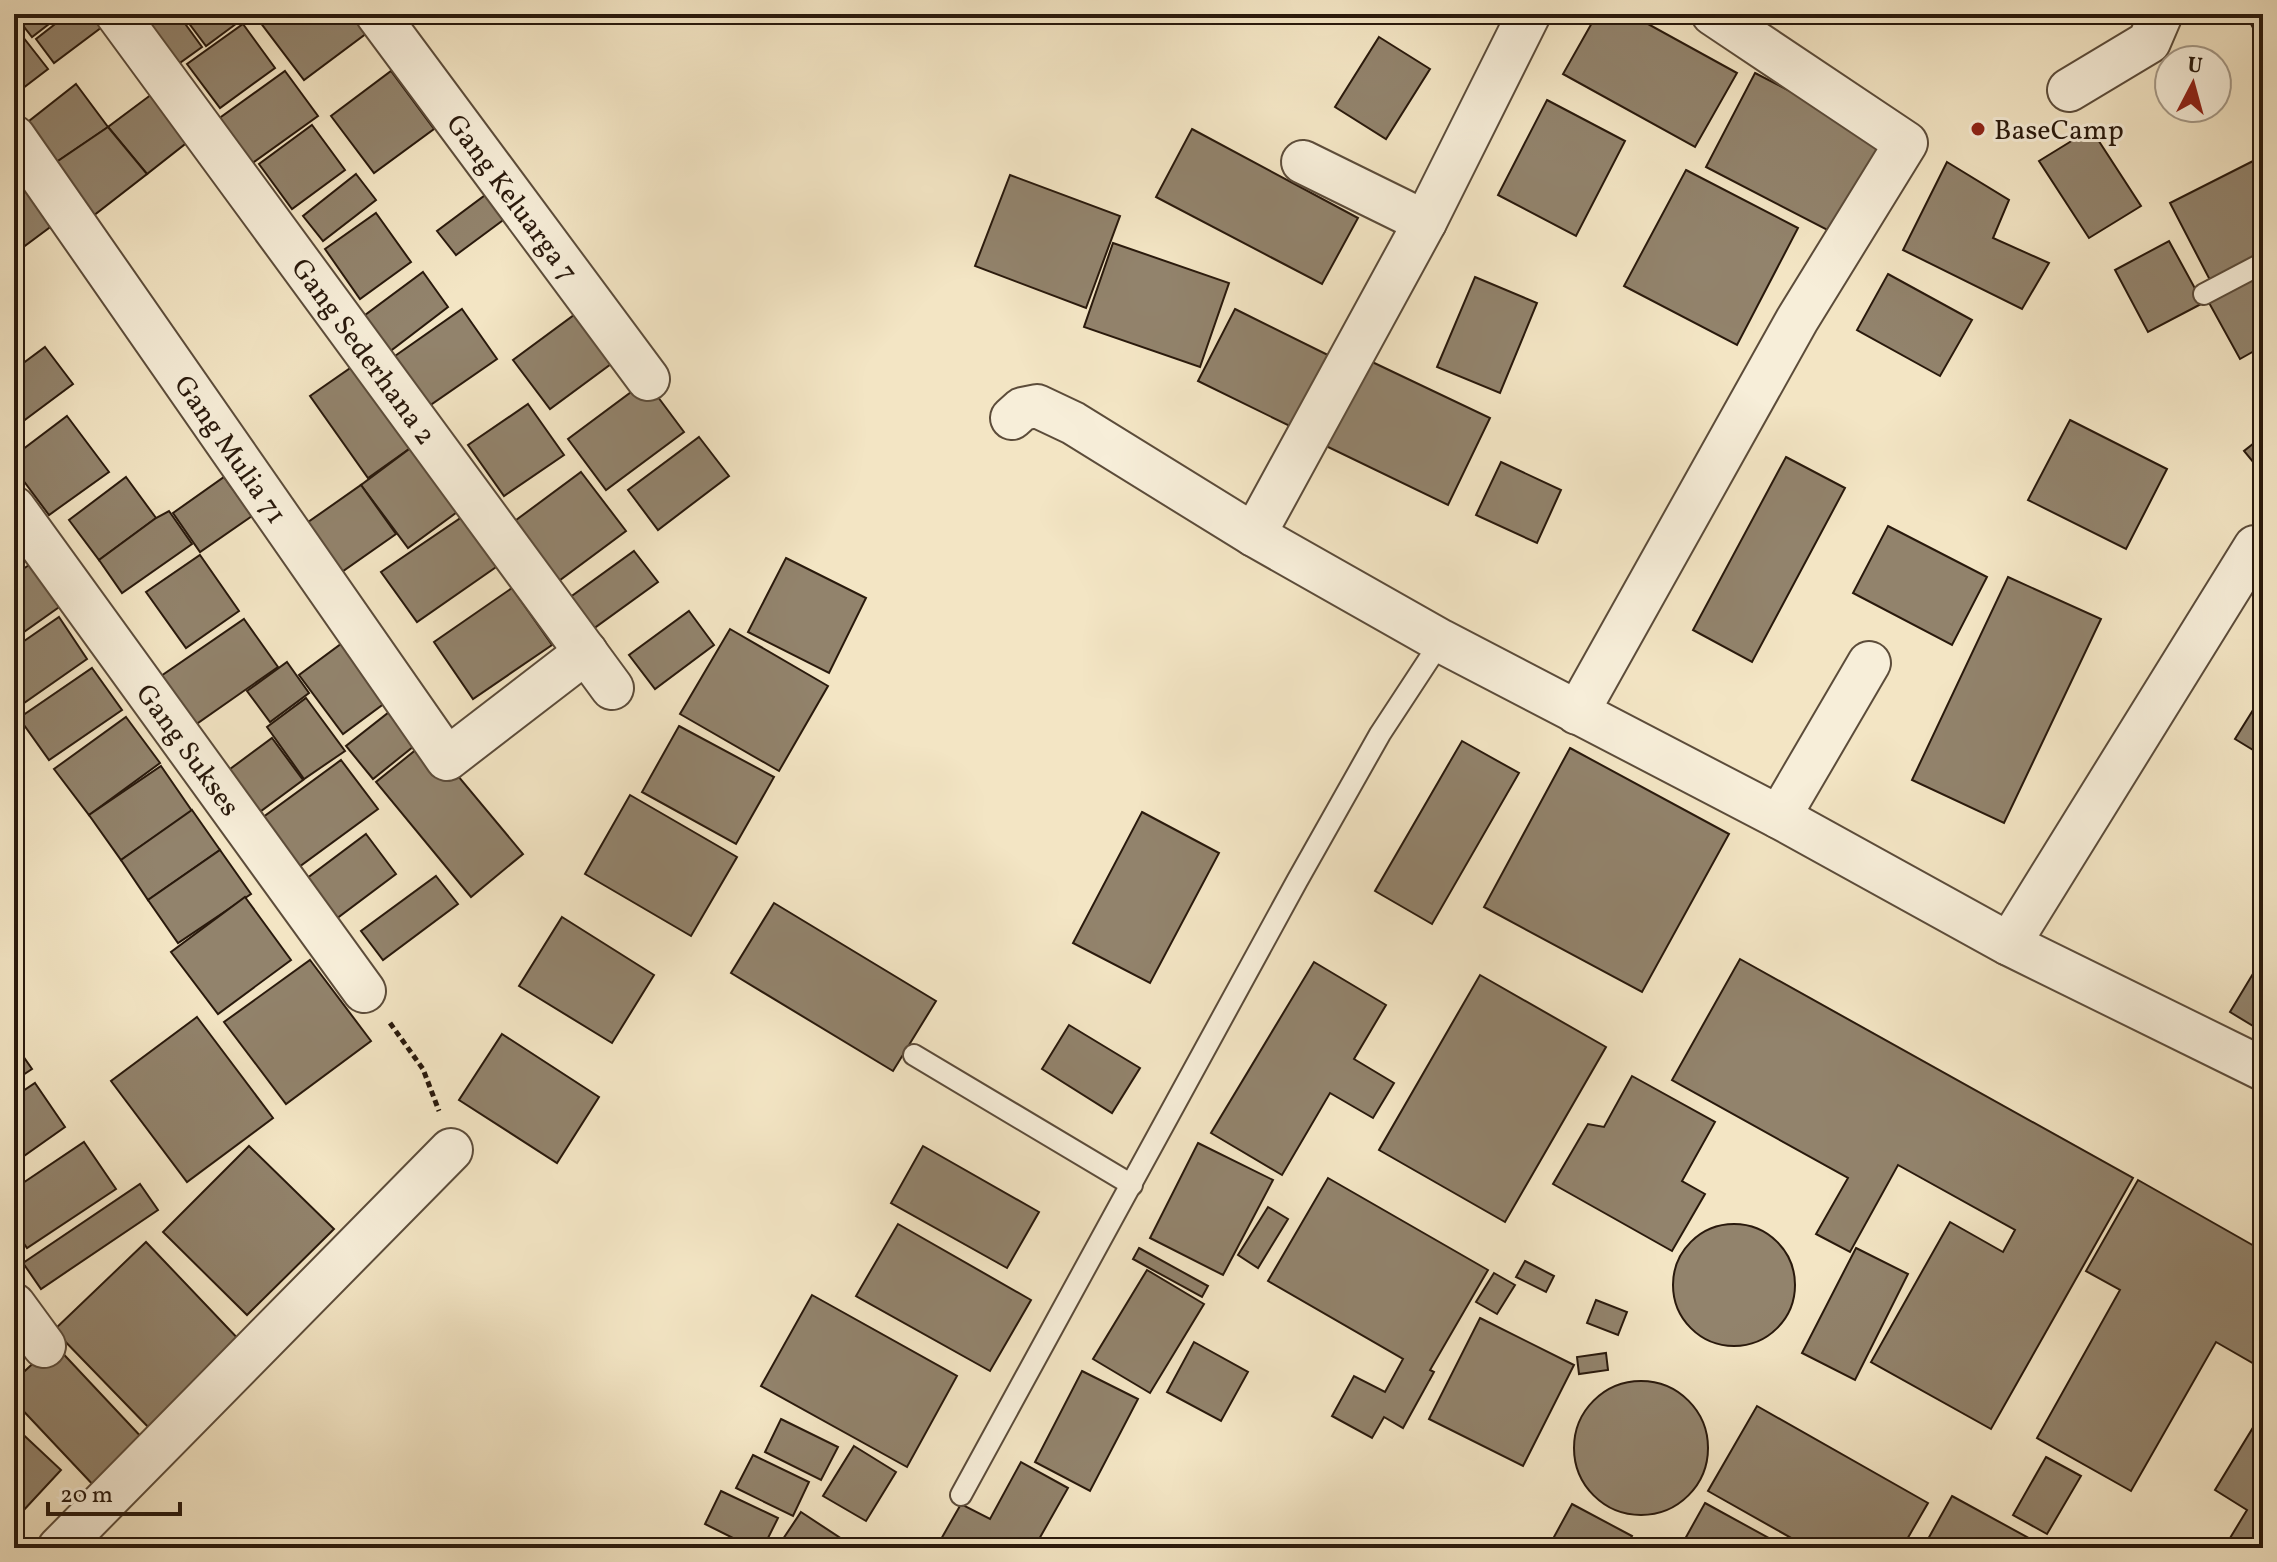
<svg xmlns="http://www.w3.org/2000/svg" width="2277" height="1562" font-family="Vollkorn,serif">
<rect width="100%" height="100%" fill="#f3e5c4"/>
<filter id="stains"><feTurbulence type="fractalNoise" baseFrequency=".0025" numOctaves="4"/><feColorMatrix values="0 0 0 0 .2 0 0 0 0 .09 0 0 0 0 .02 0 0 0 .5 -.17"/></filter>
<radialGradient id="worn" r=".72"><stop offset=".6" stop-color="#630" stop-opacity="0"/><stop offset="1" stop-color="#630" stop-opacity=".3"/></radialGradient>
<g fill="#92836c" stroke="#29190c" stroke-width="2">
<path d="M14 14H62L32 37Z"/>
<path d="M68 14H93L102 27 54 63 36 39Z"/>
<path d="M131 14H178L202 47 170 70Z"/>
<path d="M182 14H247L248 15 206 46Z"/>
<path d="M254 14H372L379 24 304 80Z"/>
<path d="M1597 14H1630L1737 73 1695 147 1563 74Z"/>
<path d="M2263 18V47L2251 24Z"/>
<path d="M243 24 275 68 220 108 187 64Z"/>
<path d="M23 37 48 69 14 95V44Z"/>
<path d="M1379 37 1430 69 1386 139 1335 107Z"/>
<path d="M285 71 318 116 247 167 214 122Z"/>
<path d="M391 71 434 129 374 173 331 116Z"/>
<path d="M1755 73 1888 142 1839 236 1706 167Z"/>
<path d="M76 84 108 127 55 163 24 125Z"/>
<path d="M156 91 194 137 147 174 108 127Z"/>
<path d="M1547 100 1625 141 1576 236 1498 195Z"/>
<path d="M312 125 345 170 292 209 259 164Z"/>
<path d="M108 127 147 174 93 216 55 163Z"/>
<path d="M1192 129 1358 218 1322 284 1156 197Z"/>
<path d="M2091 129 2141 206 2089 238 2039 161Z"/>
<path d="M2263 156V255L2211 282 2170 203Z"/>
<path d="M1947 162 2009 200 1993 238 2049 263 2022 309 1903 250Z"/>
<path d="M14 165 27 182 14 192Z"/>
<path d="M1686 170 1798 228 1737 345 1624 286Z"/>
<path d="M356 174 376 200 323 241 303 216Z"/>
<path d="M1010 175 1120 216 1086 308 975 266Z"/>
<path d="M30 186 57 222 14 254V198Z"/>
<path d="M492 190 510 215 456 255 437 231Z"/>
<path d="M376 213 411 262 360 299 325 249Z"/>
<path d="M2169 241 2203 303 2148 332 2115 270Z"/>
<path d="M1113 243 1229 283 1200 367 1084 327Z"/>
<path d="M2263 271V346L2240 359 2208 301Z"/>
<path d="M423 272 448 307 380 359 353 324Z"/>
<path d="M1888 274 1972 320 1940 376 1857 330Z"/>
<path d="M1475 277 1537 303 1500 393 1437 367Z"/>
<path d="M462 309 497 359 429 406 395 356Z"/>
<path d="M1235 309 1334 358 1298 430 1198 381Z"/>
<path d="M574 315 611 364 550 409 513 360Z"/>
<path d="M45 347 73 384 14 428V370Z"/>
<path d="M1368 360 1490 418 1448 505 1326 446Z"/>
<path d="M359 362 416 444 368 478 310 396Z"/>
<path d="M646 381 684 432 606 490 568 439Z"/>
<path d="M528 404 564 455 504 496 468 445Z"/>
<path d="M67 416 109 472 49 515 14 468V456Z"/>
<path d="M2070 420 2167 469 2126 549 2028 500Z"/>
<path d="M2263 436V474L2244 451Z"/>
<path d="M699 437 729 476 658 530 628 490Z"/>
<path d="M416 444 464 507 408 548 361 485Z"/>
<path d="M1786 457 1845 488 1752 662 1693 630Z"/>
<path d="M1501 462 1561 490 1537 543 1476 515Z"/>
<path d="M581 472 626 531 552 586 508 526Z"/>
<path d="M126 477 156 518 99 560 69 520Z"/>
<path d="M224 477 252 516 200 552 173 513Z"/>
<path d="M361 485 396 534 326 583 291 534Z"/>
<path d="M169 511 192 544 122 593 99 560 156 518Z"/>
<path d="M465 515 499 565 417 622 381 572Z"/>
<path d="M1888 526 1987 577 1952 645 1853 593Z"/>
<path d="M634 551 658 582 593 629 569 598Z"/>
<path d="M200 555 239 611 186 648 146 592Z"/>
<path d="M786 558 866 598 829 673 748 632Z"/>
<path d="M32 563 62 605 14 639V575Z"/>
<path d="M2008 577 2101 619 2004 823 1912 780Z"/>
<path d="M512 588 552 645 473 699 434 642Z"/>
<path d="M689 611 714 645 655 689 629 655Z"/>
<path d="M59 617 87 659 14 710V648Z"/>
<path d="M244 619 278 667 195 725 161 676Z"/>
<path d="M730 629 828 686 779 771 680 714Z"/>
<path d="M349 638 393 697 343 734 299 675Z"/>
<path d="M287 662 309 693 270 722 247 691Z"/>
<path d="M92 668 122 710 49 760 19 718Z"/>
<path d="M2263 694V756L2235 739Z"/>
<path d="M306 698 345 751 304 779 267 727Z"/>
<path d="M398 705 424 738 373 779 346 746Z"/>
<path d="M126 717 160 763 89 815 54 769Z"/>
<path d="M679 726 774 777 736 844 642 792Z"/>
<path d="M272 738 303 780 257 814 226 772Z"/>
<path d="M428 740 523 854 471 897 376 782Z"/>
<path d="M1462 741 1519 773 1432 924 1375 891Z"/>
<path d="M1570 748 1729 834 1642 992 1484 907Z"/>
<path d="M341 760 378 809 288 875 251 826Z"/>
<path d="M161 766 192 811 121 860 89 815Z"/>
<path d="M630 795 737 857 691 936 585 874Z"/>
<path d="M192 810 220 850 148 900 121 860Z"/>
<path d="M1142 812 1219 853 1150 983 1073 943Z"/>
<path d="M366 834 396 874 324 928 294 888Z"/>
<path d="M220 850 251 894 178 943 148 900Z"/>
<path d="M436 876 458 904 383 960 361 931Z"/>
<path d="M245 897 291 960 218 1014 171 952Z"/>
<path d="M774 903 936 1001 893 1071 731 973Z"/>
<path d="M562 917 654 975 612 1043 519 986Z"/>
<path d="M2263 957V1032L2230 1012Z"/>
<path d="M1740 959 2133 1178 1991 1429 1871 1362 1950 1222 2003 1252 2015 1230 1898 1165 1850 1252 1816 1234 1848 1178 1672 1080Z"/>
<path d="M310 960 371 1041 286 1104 224 1022Z"/>
<path d="M1314 962 1386 1005 1354 1059 1394 1083 1373 1118 1330 1093 1282 1175 1211 1133Z"/>
<path d="M1480 975 1606 1047 1505 1222 1379 1150Z"/>
<path d="M197 1017 273 1118 187 1182 111 1081Z"/>
<path d="M1069 1025 1140 1068 1112 1113 1042 1069Z"/>
<path d="M502 1034 599 1097 557 1163 459 1100Z"/>
<path d="M14 1043 32 1069 14 1081Z"/>
<path d="M1632 1076 1715 1122 1682 1181 1705 1194 1672 1251 1553 1184 1588 1124 1604 1127Z"/>
<path d="M35 1083 65 1127 14 1163V1097Z"/>
<path d="M84 1142 116 1189 27 1248 14 1229V1189Z"/>
<path d="M1198 1143 1273 1180 1223 1275 1150 1238Z"/>
<path d="M249 1146 334 1229 247 1315 163 1232Z"/>
<path d="M923 1146 1039 1212 1007 1268 891 1203Z"/>
<path d="M1328 1178 1488 1270 1430 1370 1434 1372 1403 1428 1384 1417 1372 1438 1332 1416 1354 1376 1385 1392 1403 1359 1268 1281Z"/>
<path d="M2138 1180 2263 1251V1369L2216 1342 2131 1491 2037 1438 2120 1290 2086 1271Z"/>
<path d="M140 1184 158 1210 41 1289 23 1263Z"/>
<path d="M1268 1207 1288 1219 1258 1268 1238 1255Z"/>
<circle cx="1734" cy="1285" r="61"/>
<path d="M898 1224 1031 1300 990 1371 856 1296Z"/>
<path d="M146 1242 244 1345 153 1432 54 1330Z"/>
<path d="M1139 1248 1208 1286 1202 1297 1133 1259Z"/>
<path d="M1856 1248 1908 1274 1855 1380 1802 1353Z"/>
<path d="M1525 1261 1554 1276 1546 1292 1516 1277Z"/>
<path d="M1147 1270 1204 1304 1150 1393 1093 1359Z"/>
<path d="M1494 1273 1515 1285 1497 1314 1476 1302Z"/>
<path d="M812 1295 957 1376 907 1467 761 1386Z"/>
<path d="M1596 1300 1627 1312 1618 1335 1587 1323Z"/>
<path d="M1480 1318 1574 1365 1523 1466 1429 1419Z"/>
<path d="M1194 1342 1248 1372 1221 1421 1167 1392Z"/>
<path d="M54 1344 146 1442 97 1489 14 1401V1381Z"/>
<path d="M1606 1353 1608 1370 1579 1374 1577 1357Z"/>
<path d="M1082 1371 1138 1399 1090 1491 1035 1462Z"/>
<circle cx="1641" cy="1448" r="67"/>
<path d="M1757 1406 1928 1503 1902 1548H1809L1708 1491Z"/>
<path d="M781 1419 838 1447 821 1480 765 1452Z"/>
<path d="M2257 1421 2263 1425V1548H2224L2247 1510 2215 1490Z"/>
<path d="M14 1426 61 1470 22 1512 14 1504Z"/>
<path d="M854 1446 896 1472 866 1521 823 1496Z"/>
<path d="M753 1455 809 1482 793 1516 736 1488Z"/>
<path d="M2046 1457 2081 1476 2047 1534 2013 1515Z"/>
<path d="M1021 1462 1068 1488 1034 1548H936L961 1504 990 1519Z"/>
<path d="M721 1491 778 1518 763 1548H753L705 1524Z"/>
<path d="M1952 1496 2047 1548H1923Z"/>
<path d="M1705 1503 1787 1548H1680Z"/>
<path d="M1572 1504 1632 1536 1625 1548H1548Z"/>
<path d="M801 1512 851 1545 848 1548H777Z"/>
</g>
<g fill="none" stroke-linecap="round" stroke-linejoin="round">
<g stroke="#5c4c3a" stroke-width="24">
<g id="service">
<path d="M2204 294 2263 263"/>
<path d="M914 1055 1132 1185"/>
<path d="M961 1495 1297 881 1380 734 1441 641"/>
</g>
</g>
<g stroke="#5c4c3a" stroke-width="46">
<g id="minor">
<path id="s1" d="M117 14 612 688"/>
<path id="s2" d="M377 14 648 379"/>
<path d="M2069 90 2149 42 2161 14"/>
<path id="s3" d="M14 137 447 759 586 652"/>
<path d="M1303 162 1425 222"/>
<path d="M1012 418 1022 409 1037 406 1073 423 1254 535 1441 641 1779 817 2009 944 2263 1069"/>
<path id="s4" d="M14 508 364 991"/>
<path d="M1254 535 1425 222 1529 14"/>
<path d="M1577 713 1797 320 1906 143 1713 14"/>
<path d="M1779 817 1869 663"/>
<path d="M2009 944 2255 547"/>
<path d="M14 1305 44 1346"/>
<path d="M59 1548 451 1150"/>
</g>
</g>
<path stroke="#29190c" stroke-width="5" stroke-dasharray="6 4" stroke-linecap="butt" d="M390 1023 423 1069 439 1111"/>
<use href="#service" stroke="#f7eed9" stroke-width="20"/>
<use href="#minor" stroke="#f7eed9" stroke-width="42"/>
</g>
<circle fill="#8f2418" stroke="#f7eed9" stroke-width="3" cx="1978" cy="129" r="8"/>
<g text-anchor="middle" stroke-width="6" stroke-linejoin="round" paint-order="stroke">
<g font-size="28" fill="#29190c" stroke="#f7eed9" text-anchor="start">
<text x="1994" y="139">BaseCamp</text>
</g>
<g font-size="28" fill="#29190c" stroke="#f7eed9">
<text dy="10" stroke="none"><textPath href="#s2" startOffset="228">Gang Keluarga 7</textPath></text>
<text dy="10" stroke="none"><textPath href="#s1" startOffset="418">Gang Sederhana 2</textPath></text>
<text dy="10" stroke="none"><textPath href="#s3" startOffset="380">Gang Mulia 71</textPath></text>
<text dy="10" stroke="none"><textPath href="#s4" startOffset="298">Gang Sukses</textPath></text>
</g>
</g>
<rect width="2277" height="1562" fill="none" stroke="#f3e5c4" stroke-width="48"/>
<rect x="16" y="16" width="2245" height="1530" fill="none" stroke="#29190c" stroke-width="4"/>
<rect x="24" y="24" width="2229" height="1514" fill="none" stroke="#29190c" stroke-width="2"/>
<g transform="translate(2193 84) rotate(6)"><circle r="38" fill="#f7eed9" stroke="#a59987" stroke-width="2"/>
<path d="M0-6L14 30L0 20L-14 30Z" fill="#8f2418"/>
<text y="-12" font-size="22" font-weight="bold" text-anchor="middle" fill="#29190c">U</text>
</g>
<path d="M48 1502v12h132v-12" fill="none" stroke="#29190c" stroke-width="4"/>
<text x="60" y="1502" font-size="24" fill="#29190c" stroke="#f7eed9" stroke-width="6" paint-order="stroke">20 m</text>
<rect width="100%" height="100%" filter="url(#stains)"/>
<rect width="100%" height="100%" fill="url(#worn)"/>
</svg>
